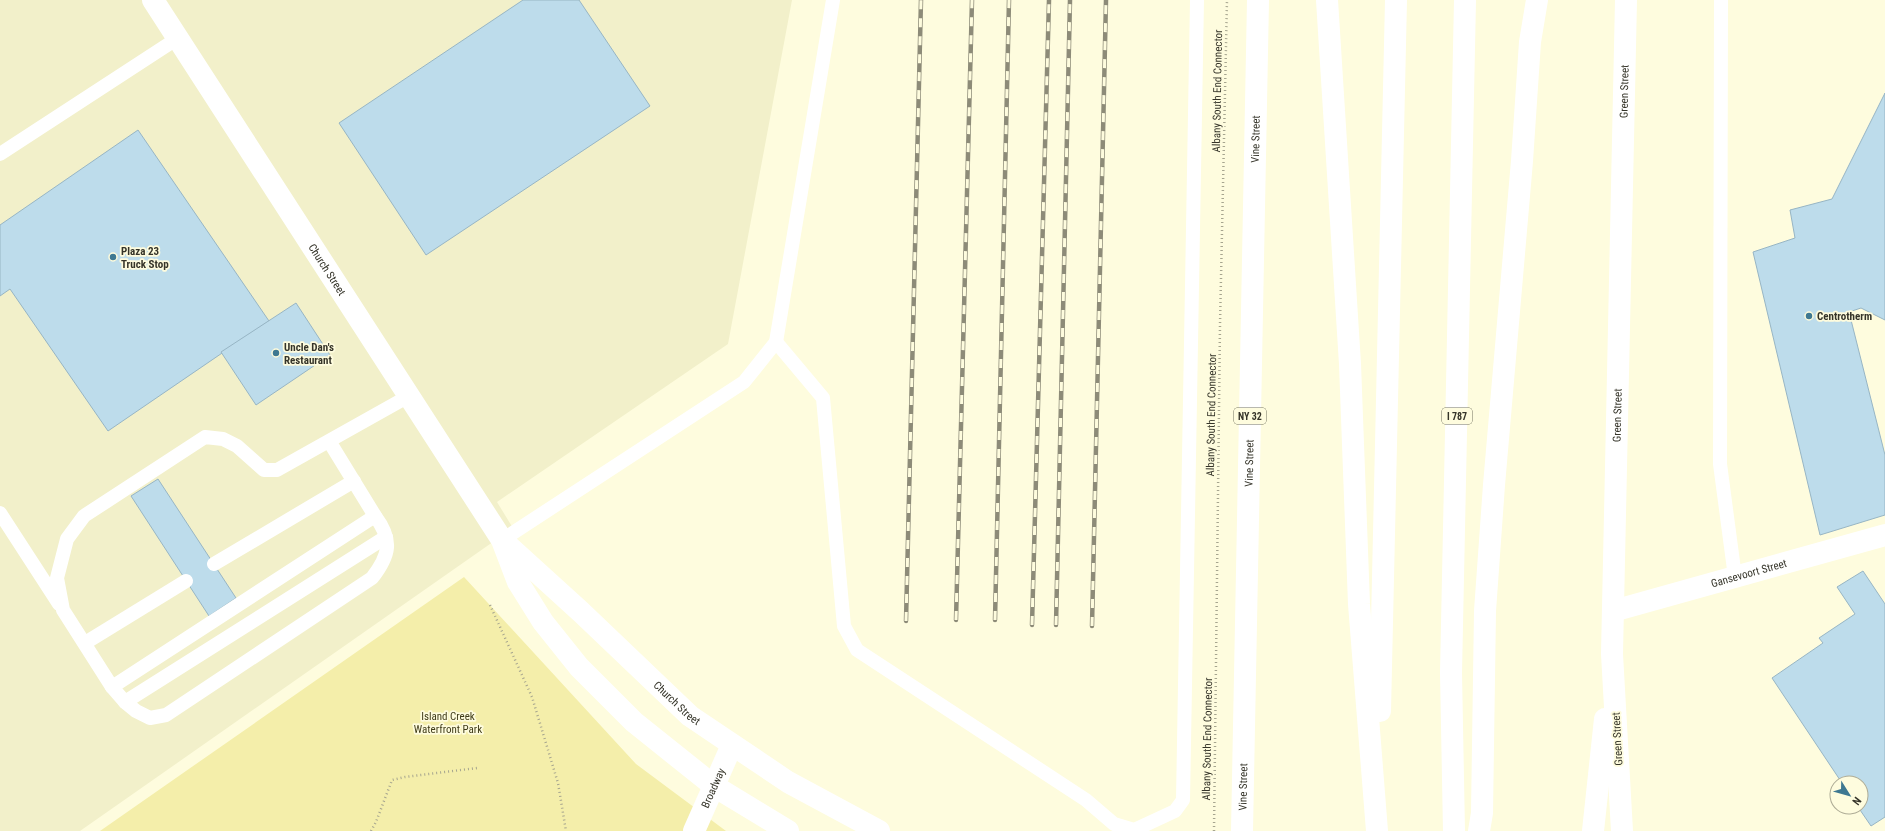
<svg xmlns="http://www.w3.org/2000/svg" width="1885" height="831" font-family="'Roboto Condensed',sans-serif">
<rect width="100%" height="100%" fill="#fefcde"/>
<path fill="#f2f0ca" d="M0 0H792L728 344 497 502 513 528 80 831H0Z"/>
<path fill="#f4eeaa" d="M464 577 636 764 726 831H100Z"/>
<g fill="#bddceb" stroke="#97b5c4">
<path d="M523 0H579L650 106 426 255 339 123Z"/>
<path d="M1885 93V320L1861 308 1849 312 1885 455V515L1820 535 1753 252 1795 238 1790 210 1832 199Z"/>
<path d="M138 130 269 321 108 431 10 289 0 296V225Z"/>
<path d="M296 303 330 355 256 405 221 352Z"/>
<path d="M158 479 236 598 209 616 131 496Z"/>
<path d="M1863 571 1885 604V817L1871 826 1858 807H1861V783H1842L1772 678 1823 643 1819 638 1855 614 1837 587Z"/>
</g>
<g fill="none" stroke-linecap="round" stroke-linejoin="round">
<g stroke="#a6a58f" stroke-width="2.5" stroke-dasharray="1 3" stroke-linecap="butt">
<path d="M490 605 532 697 558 783 566 831"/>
<path d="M371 831 376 822 392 780 405 777 477 768"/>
<path d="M1214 831 1220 325 1227 0"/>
</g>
<g stroke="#fff" stroke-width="14">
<path d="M1721 0 1720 464 1735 577"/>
<path d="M0 154 178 38"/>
<path d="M776 342 823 398 844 626 857 650 1086 800 1114 824 1134 830 1175 811 1183 800 1197 0"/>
<path d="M329 441 375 516C393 540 390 555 372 578L166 715 150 718 136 711 125 702 112 687 63 610 57 578 67 539 84 516 205 437 223 439 237 446 264 470H277L409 396"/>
<path d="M0 513 59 604"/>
<path d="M502 540 744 382 776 342 833 0"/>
<path d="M214 564 354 481"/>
<path d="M85 643 186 581"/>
<path d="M112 687 375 516"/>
<path d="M125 702 386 537"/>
</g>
<path stroke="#fff" stroke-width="22" id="s1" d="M1613 611 1885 535"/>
<g stroke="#fff" stroke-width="22">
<path id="s2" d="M153 0 502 540 518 582 543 622 579 667 634 722 714 786 788 831"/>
<path id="s3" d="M505 543 581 612 690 716 788 782 879 831"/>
<path id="s4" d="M694 831 732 745"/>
<path d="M1593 831 1605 719"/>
<path id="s5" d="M1622 831 1612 654 1626 0"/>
</g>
<path stroke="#fff" stroke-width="22" id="s6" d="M1242 831 1258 0"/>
<g stroke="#fff" stroke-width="22">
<path d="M1327 0 1350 364 1359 604 1377 831"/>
<path d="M1380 711 1396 0"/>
<path d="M1454 831 1451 673 1465 0"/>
<path d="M1479 831 1482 813 1485 611 1494 485 1522 161 1530 42 1537 0"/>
</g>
<g stroke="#8d8b78" stroke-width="4.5">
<g id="rail">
<path d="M956 620 972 0"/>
<path d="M995 620 1009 0"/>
<path d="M906 621 921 0"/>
<path d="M1032 625 1049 0"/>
<path d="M1056 625 1070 0"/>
<path d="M1092 626 1106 0"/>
</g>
</g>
<use href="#rail" stroke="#fefcde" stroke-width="3" stroke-dasharray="9" stroke-linecap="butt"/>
</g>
<g fill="#3e7891" stroke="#fefcde" stroke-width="1.5">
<circle cx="113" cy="257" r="4"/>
<circle cx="1809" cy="316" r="4"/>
<circle cx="276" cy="353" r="4"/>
</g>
<g text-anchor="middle" stroke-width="3.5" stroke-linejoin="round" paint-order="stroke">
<g fill="#fefcde" stroke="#71705f" stroke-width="1">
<rect x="1234" y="408" width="32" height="16" rx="3"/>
<rect x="1442" y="408" width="30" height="16" rx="3"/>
</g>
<g font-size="10" font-weight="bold" fill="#353429">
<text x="1250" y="420">NY 32</text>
<text x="1457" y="420">I 787</text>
</g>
<g font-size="11" fill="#353429" stroke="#fefcde">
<text transform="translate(1217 91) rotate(-89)" y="4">Albany South End Connector</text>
<text dy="4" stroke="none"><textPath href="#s5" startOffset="740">Green Street</textPath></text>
<text dy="4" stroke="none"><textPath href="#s6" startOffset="692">Vine Street</textPath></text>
<text dy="4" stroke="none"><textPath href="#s2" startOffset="321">Church Street</textPath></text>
<text transform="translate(1211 415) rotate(-89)" y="4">Albany South End Connector</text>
<text dy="4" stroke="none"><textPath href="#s5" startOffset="416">Green Street</textPath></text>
<text dy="4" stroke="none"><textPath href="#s6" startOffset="368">Vine Street</textPath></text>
<text dy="4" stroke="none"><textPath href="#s1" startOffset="141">Gansevoort Street</textPath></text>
<text dy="4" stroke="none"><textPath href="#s3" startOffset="235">Church Street</textPath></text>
<text transform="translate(1207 739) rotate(-89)" y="4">Albany South End Connector</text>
<text transform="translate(1617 739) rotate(-93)" y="4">Green Street</text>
<text dy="4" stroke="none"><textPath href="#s6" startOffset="44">Vine Street</textPath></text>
<text dy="4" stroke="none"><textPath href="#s4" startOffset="47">Broadway</textPath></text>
</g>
<g font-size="11" font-weight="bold" fill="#353429" stroke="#fefcde" text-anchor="start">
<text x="121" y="255">Plaza 23<tspan x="121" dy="13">Truck Stop</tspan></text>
<text x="1817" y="320">Centrotherm</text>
<text x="284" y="351">Uncle Dan's<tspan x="284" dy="13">Restaurant</tspan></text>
</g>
<g font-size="11" fill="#3f3b18" stroke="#fefcde">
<text x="448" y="720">Island Creek<tspan x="448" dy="13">Waterfront Park</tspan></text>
</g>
</g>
<g transform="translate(1849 795) rotate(127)"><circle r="19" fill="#fefcde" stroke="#aeac96"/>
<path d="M0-3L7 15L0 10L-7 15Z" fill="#3e7891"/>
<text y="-6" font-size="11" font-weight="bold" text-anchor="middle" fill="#353429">N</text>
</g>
</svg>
